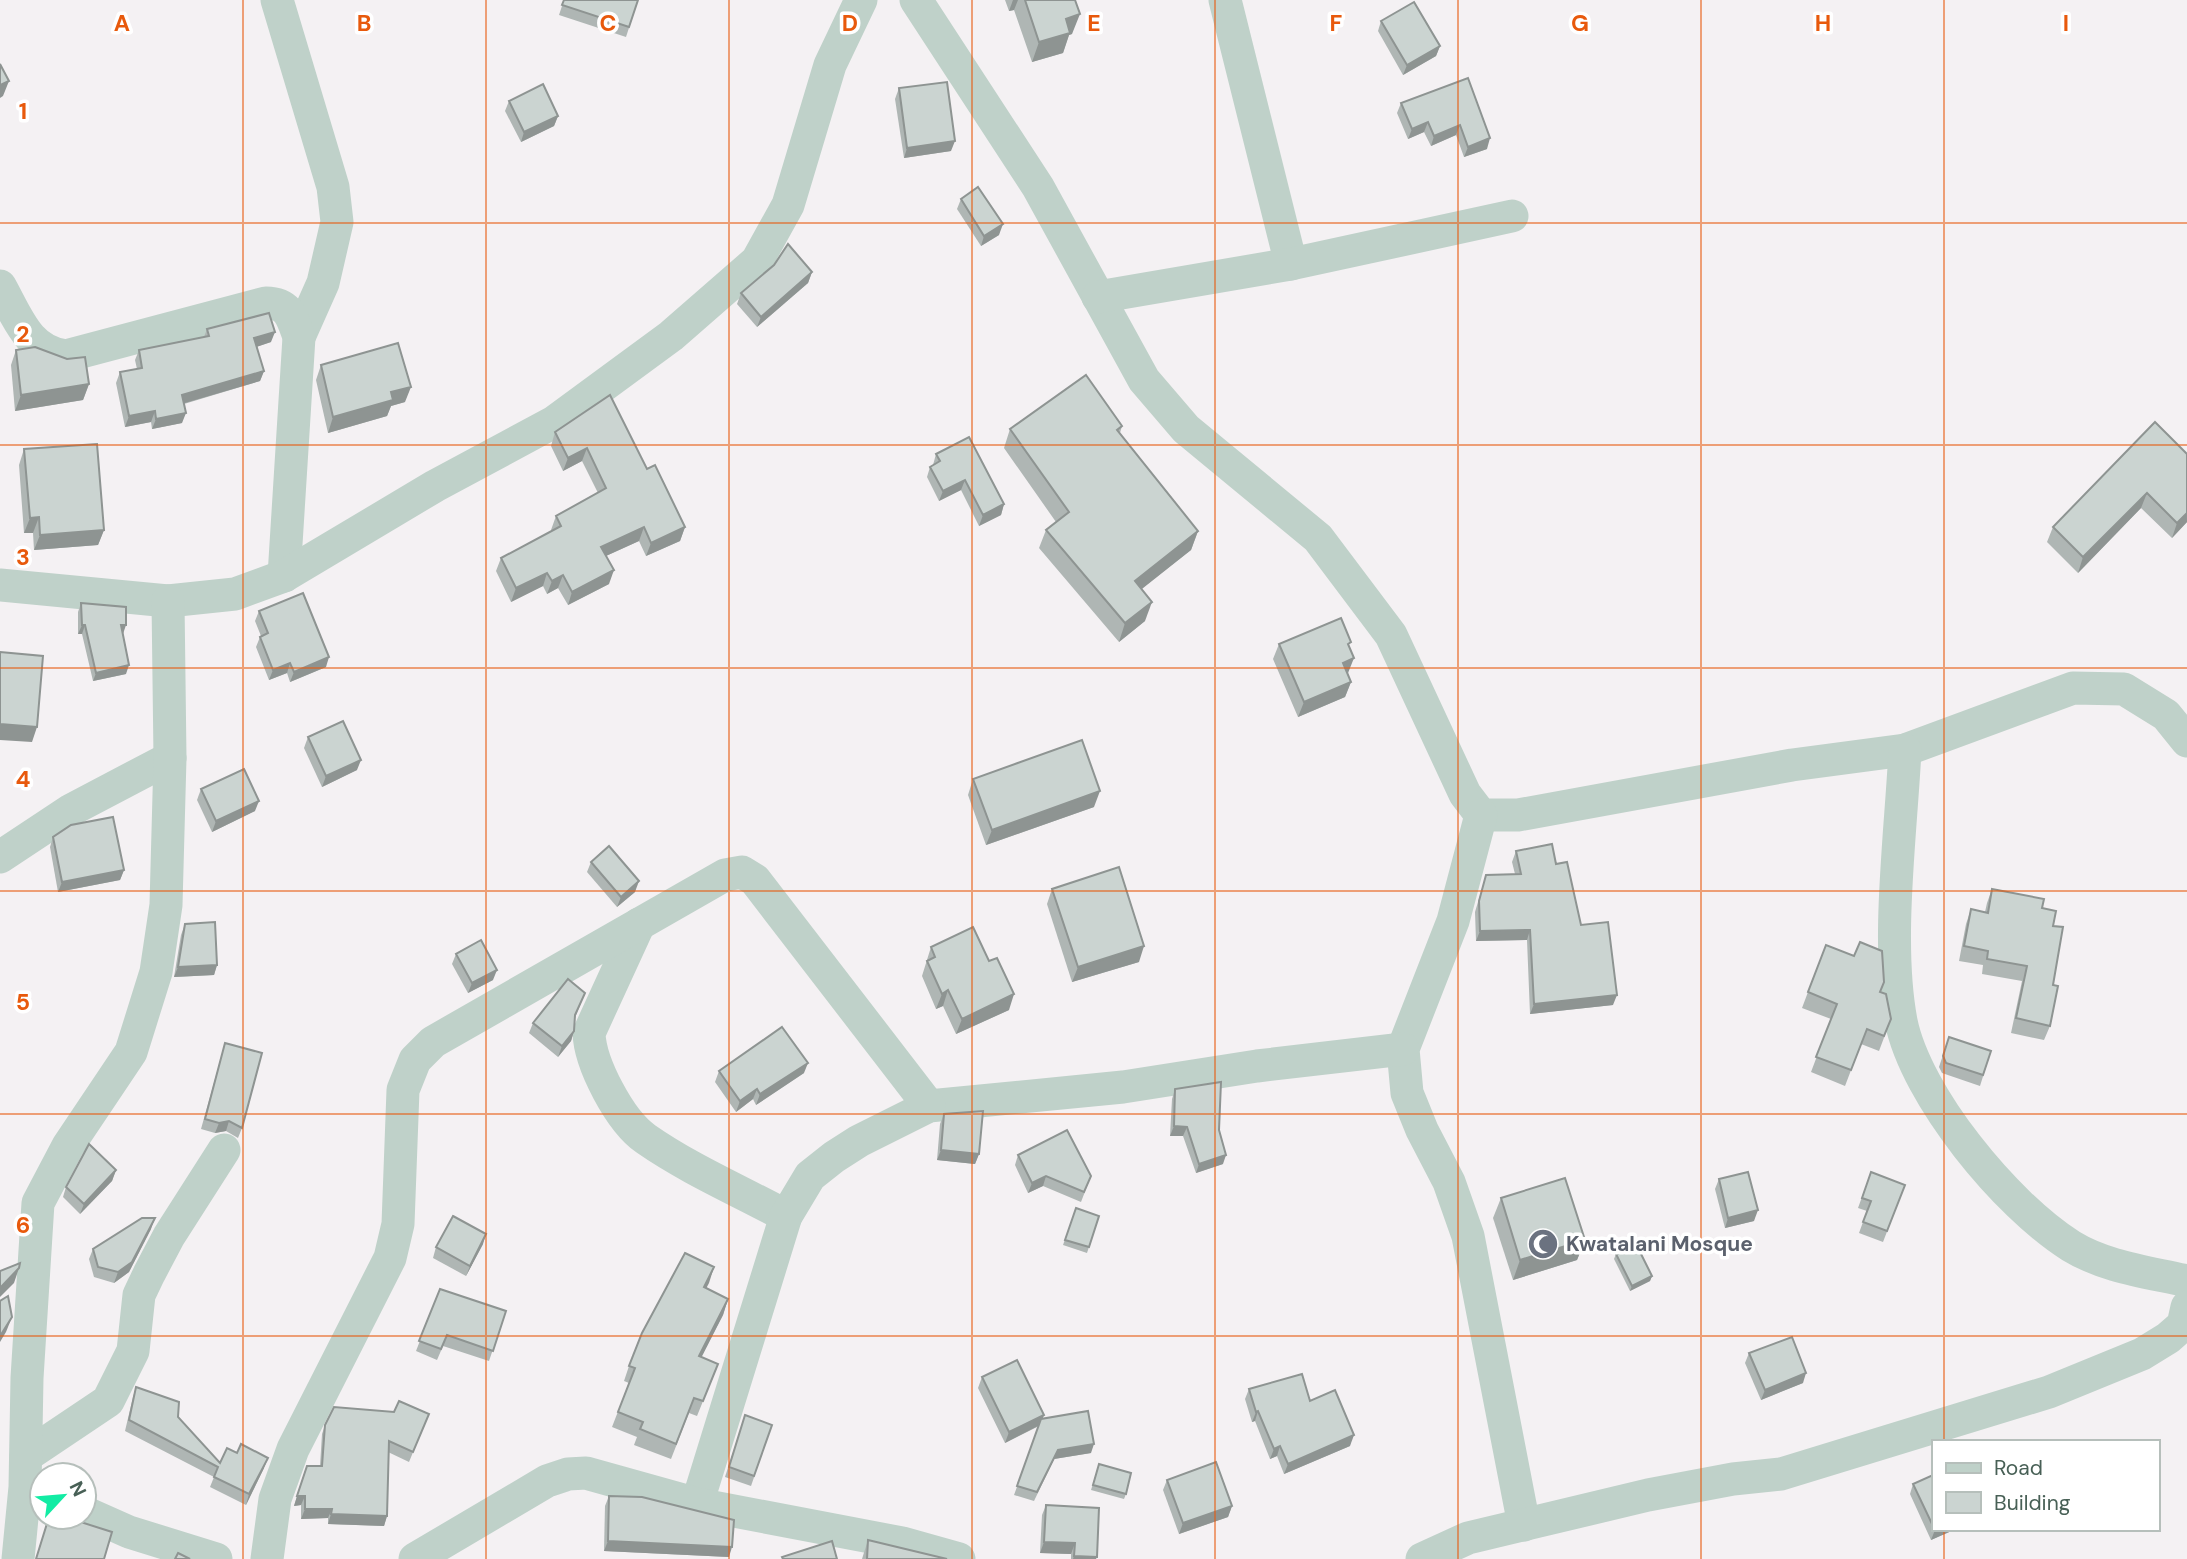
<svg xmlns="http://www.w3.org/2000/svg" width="2187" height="1559" font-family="'DM Sans',sans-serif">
<rect width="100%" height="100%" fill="#f4f1f3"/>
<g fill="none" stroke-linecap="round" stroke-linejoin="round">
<g stroke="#bfd1c9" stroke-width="33">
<path d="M277 0 333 187 337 222 323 283 299 337"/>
<path d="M916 0 1038 187 1144 380 1186 429 1318 538 1391 635 1465 794 1481 815H1518L1792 765 1905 750 2073 688 2124 689 2166 715 2187 741"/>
<path d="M1225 0 1291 264"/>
<path d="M0 286C17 316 28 352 66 356L266 303C289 303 292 317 299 337L284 576"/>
<path d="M1098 297 1291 264 1512 216"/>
<path d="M0 585 168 601 235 594 284 576 435 486 554 422 671 336 757 261 788 205 830 65 861 0"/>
<path d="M1905 750C1901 832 1886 942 1901 1021 1916 1096 2006 1205 2071 1246 2105 1267 2148 1272 2187 1281"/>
<path d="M1481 815 1453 921 1403 1049 1407 1093 1422 1130 1449 1182 1468 1236 1524 1525"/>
<path d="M0 857 71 810 170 758"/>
<path d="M639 924 589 1033C590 1064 620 1121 646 1139 689 1169 740 1191 786 1216"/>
<path d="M26 1456 108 1401 133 1351 139 1295 149 1274 169 1236 224 1150"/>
<path d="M697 1504 786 1216 810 1176 834 1157 859 1141 929 1106 1123 1087 1257 1066 1403 1049"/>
<path d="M84 1512 129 1532 216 1559"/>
<path d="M18 1559 25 1487 27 1378 38 1203 68 1146 131 1052 156 972 166 905 170 758 168 601"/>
<path d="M267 1559 275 1499 293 1449 390 1258 398 1224 403 1090 415 1060 433 1042 725 875 742 872 755 880 929 1106"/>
<path d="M415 1559 547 1481 568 1474 586 1473 697 1504 902 1543 959 1559"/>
<path d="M1422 1559 1468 1538 1648 1495 1733 1479 1781 1474 2049 1392 2142 1354 2168 1338 2183 1325 2187 1307"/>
</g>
</g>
<g fill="#afb6b4">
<path d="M564 0H638L626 37 559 15Z"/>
<path d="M1005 0H1075L1072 34 1069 35 1063 53 1032 62 1014 10 1009 11Z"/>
<path d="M1381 21 1440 46 1436 56 1403 75 1378 31Z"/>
<path d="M1468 78 1487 149 1464 157 1456 135 1431 146 1424 132 1408 139 1397 113 1401 103Z"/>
<path d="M899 88 951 151 904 158 895 99Z"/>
<path d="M509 101 558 116 554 126 521 142 505 111Z"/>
<path d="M961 199 999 235 981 246 957 209Z"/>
<path d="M774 265 812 272 808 283 757 327 737 304 741 293Z"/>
<path d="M207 329 271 342 256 347 264 371 260 381 184 404 182 423 152 429 151 422 125 427 116 383 120 372 137 369 135 360 139 350 204 337Z"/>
<path d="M16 350 89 384 83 400 15 411 11 365Z"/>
<path d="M321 365 405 402 391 406 387 416 328 433 316 380Z"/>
<path d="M1122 426 1120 433 1198 531 1191 550 1141 589 1145 621 1119 642 1039 548 1046 530 1056 522 1004 448 1010 429Z"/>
<path d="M555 432 647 469 685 527 680 541 646 556 639 541 606 556 609 584 568 605 558 588 547 594 543 586 511 602 496 571 501 558 552 531 551 530 556 516 598 493 582 461 563 471 551 446Z"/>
<path d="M24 449 104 530 98 545 34 550 33 533H24L19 465Z"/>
<path d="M936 454 1004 504 1001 515 979 526 961 490 939 501 927 477 930 467 933 465Z"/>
<path d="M2187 454V522L2172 538 2141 508 2078 573 2047 542 2053 527Z"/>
<path d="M81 603 123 634 126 674 93 681 82 634H78V612Z"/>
<path d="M259 611 326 667 290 682 287 673 269 680 256 647 260 637 261 636 255 621Z"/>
<path d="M1279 644 1349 648 1348 674 1351 682 1345 697 1298 717 1273 659Z"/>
<path d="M308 737 357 770 322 787 304 748Z"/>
<path d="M973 779 1094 807 986 845 968 795Z"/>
<path d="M201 789 255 811 212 832 197 800Z"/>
<path d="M53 837 124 870 120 880 58 892 50 847Z"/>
<path d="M1516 851 1556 864 1613 1005 1530 1014 1527 940 1476 941 1475 912 1486 875 1515 874 1512 862Z"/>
<path d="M591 862 635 892 617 907 587 872Z"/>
<path d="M1052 889 1139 962 1072 982 1047 904Z"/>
<path d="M1992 889 2042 908 2053 926V985L2050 1026 2044 1040 2011 1033 2022 981 1982 974 1983 965 1959 961 1966 924 1971 909 1985 912 1987 903Z"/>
<path d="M185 924 217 965 214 975 174 977 181 935Z"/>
<path d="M931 947 1009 1010 956 1034 943 1006 936 1009 922 976Z"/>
<path d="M456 954 493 980 468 993 452 964Z"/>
<path d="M1808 992H1880L1891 1019 1879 1051 1861 1044 1845 1086 1811 1072 1831 1019 1802 1008Z"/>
<path d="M581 1003 575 1018 574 1031 571 1041 558 1057 529 1033 533 1023Z"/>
<path d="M1949 1037 1991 1051 1980 1086 1942 1073 1939 1067Z"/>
<path d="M225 1043 242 1128 238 1138 226 1131 215 1133 201 1129Z"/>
<path d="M719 1071 804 1073 756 1105 753 1099 736 1112 715 1082Z"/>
<path d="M1175 1089 1219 1130 1223 1164 1196 1173 1183 1136H1170L1172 1099Z"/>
<path d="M944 1114 979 1154 975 1164 937 1160 940 1124Z"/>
<path d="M1018 1155 1091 1176 1081 1202 1043 1186 1028 1193 1015 1165Z"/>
<path d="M116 1170 112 1181 80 1214 63 1197 66 1187Z"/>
<path d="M1871 1172 1905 1185 1883 1242 1859 1233 1867 1211 1858 1208Z"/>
<path d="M1719 1179 1754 1221 1725 1228 1715 1189Z"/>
<path d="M1501 1198 1585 1240 1577 1260 1513 1280 1493 1218Z"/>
<path d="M1076 1208 1099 1216 1087 1253 1063 1245Z"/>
<path d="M151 1229 129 1272 114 1283 94 1277 89 1259 93 1249Z"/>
<path d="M483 1244 466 1276 433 1258 436 1247Z"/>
<path d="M1616 1254 1652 1276 1650 1281 1630 1291 1614 1259Z"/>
<path d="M714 1267 706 1288 728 1299 723 1315 701 1357 718 1364 697 1416 689 1413 671 1459 634 1445 637 1437 612 1427 629 1383 624 1381 629 1366Z"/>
<path d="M440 1289 506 1311 489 1361 443 1346 437 1360 416 1351Z"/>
<path d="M1749 1353 1803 1383 1761 1400 1745 1363Z"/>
<path d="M982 1377 1044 1415 1042 1419 1091 1453 1054 1459 1034 1501 1014 1495 1039 1426 1005 1443 978 1388Z"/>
<path d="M136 1387 178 1417 220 1463 264 1468 246 1505 210 1487 214 1477 125 1431 133 1397Z"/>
<path d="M1249 1389 1310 1401 1350 1446 1284 1474 1277 1456 1270 1459 1255 1421 1252 1422 1245 1399Z"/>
<path d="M745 1415 772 1425 751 1486 725 1477Z"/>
<path d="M425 1423 409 1462 388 1452 387 1516 384 1526 328 1524V1518L301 1519V1505L294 1506 307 1466H320L322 1434 325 1425Z"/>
<path d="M1099 1464 1126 1494 1124 1499 1091 1490Z"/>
<path d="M1933 1475V1529H1956L1931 1540 1910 1494 1913 1484Z"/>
<path d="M1167 1480 1232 1506 1228 1517 1179 1534 1163 1490Z"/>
<path d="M609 1496 729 1557 604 1551 605 1506Z"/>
<path d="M1046 1505 1096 1559H1071V1554L1040 1553 1042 1515Z"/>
<path d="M868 1540 947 1559H862Z"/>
</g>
<g fill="#8e9492">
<path d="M1013 0H1018L1014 10 1009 11Z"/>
<path d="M1080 14 1072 34 1069 35 1063 53 1032 62 1039 42 1066 19Z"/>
<path d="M1440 46 1436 56 1403 75 1407 65Z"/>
<path d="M9 81 3 96 0 98V85Z"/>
<path d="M558 116 554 126 521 142 524 132Z"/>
<path d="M1428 122 1424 132 1408 139 1412 129Z"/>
<path d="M1460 125 1456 135 1431 146 1434 136Z"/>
<path d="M1490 138 1487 149 1464 157 1468 147Z"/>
<path d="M955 141 951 151 904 158 907 148Z"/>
<path d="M1003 224 999 235 981 246 984 236Z"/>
<path d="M812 272 808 283 757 327 761 317Z"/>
<path d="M275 332 271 342 250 349 254 338Z"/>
<path d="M264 371 260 381 178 405 182 395Z"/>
<path d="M89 384 83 400 15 411 21 395Z"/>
<path d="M411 387 405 402 391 406 387 416 328 433 333 417 391 392Z"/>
<path d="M155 411 151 422 125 427 129 416Z"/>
<path d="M186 413 182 423 152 429 156 419Z"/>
<path d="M587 448 582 461 563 471 568 458Z"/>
<path d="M965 480 961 490 939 501 943 491Z"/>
<path d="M2147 493 2141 508 2078 573 2083 557Z"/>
<path d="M1004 504 1001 515 979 526 983 515Z"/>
<path d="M2187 513V522L2172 538 2177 523Z"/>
<path d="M39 517 33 533H24L30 518Z"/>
<path d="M644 527 639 541 597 560 601 547Z"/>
<path d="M685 527 680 541 646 556 651 543Z"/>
<path d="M104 530 98 545 34 550 40 535Z"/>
<path d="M1198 531 1191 550 1128 600 1135 581Z"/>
<path d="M614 570 609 584 568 605 572 592Z"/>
<path d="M547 573 543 586 511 602 516 588Z"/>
<path d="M563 575 558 588 547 594 552 581Z"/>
<path d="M1152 602 1145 621 1119 642 1125 623Z"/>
<path d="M82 625H85L82 634H78Z"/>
<path d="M121 625H126L123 634H118Z"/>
<path d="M329 657 326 667 290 682 294 672Z"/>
<path d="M1354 658 1348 673 1343 663Z"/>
<path d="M290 663 287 673 269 680 273 670Z"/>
<path d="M129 665 126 674 93 681 96 673Z"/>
<path d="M1351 682 1345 697 1298 717 1304 702Z"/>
<path d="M0 724 37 727 32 742 0 740Z"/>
<path d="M361 760 357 770 322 787 326 776Z"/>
<path d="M1100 791 1094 807 986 845 992 830Z"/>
<path d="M259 801 255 811 212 832 216 821Z"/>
<path d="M124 870 120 880 58 892 62 882Z"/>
<path d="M639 881 635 892 617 907 621 897Z"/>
<path d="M1530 930 1527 940 1476 941 1480 931Z"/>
<path d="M1144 946 1139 962 1072 982 1078 967Z"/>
<path d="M217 965 214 975 174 977 178 967Z"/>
<path d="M497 970 493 980 468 993 472 983Z"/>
<path d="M948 990 943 1006 936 1009 942 994Z"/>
<path d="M1014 994 1009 1010 956 1034 962 1019Z"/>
<path d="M1617 995 1613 1005 1530 1014 1534 1004Z"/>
<path d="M574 1031 571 1041 558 1057 562 1046Z"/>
<path d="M808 1063 804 1073 756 1105 760 1094Z"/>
<path d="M757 1089 753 1099 736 1112 740 1101Z"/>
<path d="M229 1121 226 1131 215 1133 219 1123Z"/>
<path d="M1174 1126 1187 1127 1183 1136H1170Z"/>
<path d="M941 1150 979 1154 975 1164 937 1160Z"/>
<path d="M1226 1155 1223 1164 1196 1173 1199 1164Z"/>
<path d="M116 1170 112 1181 80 1214 84 1204Z"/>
<path d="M1046 1176 1043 1186 1028 1193 1032 1183Z"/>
<path d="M1758 1210 1754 1221 1725 1228 1728 1218Z"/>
<path d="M155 1218 151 1229 129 1272 114 1283 118 1272Z"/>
<path d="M486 1234 483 1244 466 1276 470 1266Z"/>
<path d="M1585 1240 1577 1260 1513 1280 1520 1260Z"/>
<path d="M714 1267 709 1283 699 1302 704 1287Z"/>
<path d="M19 1268 14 1283 0 1297V1288Z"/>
<path d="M1652 1276 1650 1281 1630 1291 1632 1286Z"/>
<path d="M728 1299 723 1315 694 1372 699 1356Z"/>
<path d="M12 1317 6 1332 0 1342V1336Z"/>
<path d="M1806 1373 1803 1383 1761 1400 1765 1390Z"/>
<path d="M1258 1411 1255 1421 1252 1422 1256 1412Z"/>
<path d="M1044 1415 1040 1425 1005 1443 1009 1432Z"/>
<path d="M1354 1435 1350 1446 1284 1474 1288 1464Z"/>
<path d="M1094 1444 1091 1453 1054 1459 1034 1501 1058 1450Z"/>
<path d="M1280 1446 1277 1456 1270 1459 1274 1449Z"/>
<path d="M268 1458 264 1468 246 1505 249 1494Z"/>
<path d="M297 1496H305L301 1505 294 1506Z"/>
<path d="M1232 1506 1228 1517 1179 1534 1183 1523Z"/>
<path d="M305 1509H332L328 1518 301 1519Z"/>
<path d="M331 1514 387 1516 384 1526 328 1524Z"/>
<path d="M1937 1529H1956L1931 1540 1935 1530Z"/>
<path d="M608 1541 732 1547 729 1557 604 1551Z"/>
<path d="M1044 1542 1075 1543 1071 1554 1040 1553Z"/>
<path d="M1074 1556 1097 1557 1096 1559H1073Z"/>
</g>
<g fill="#cbd4d1" stroke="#8e9492" stroke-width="2">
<path d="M564 0H638L629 27 562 5Z"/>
<path d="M1025 0H1075L1080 14 1066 19 1070 33 1039 42Z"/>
<path d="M1414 2 1440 46 1407 65 1381 21Z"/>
<path d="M0 64 9 81 0 85Z"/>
<path d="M1468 78 1490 138 1468 147 1460 125 1434 136 1428 122 1412 129 1401 103Z"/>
<path d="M947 82 955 141 907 148 899 88Z"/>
<path d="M543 84 558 116 524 132 509 101Z"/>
<path d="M978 187 1003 224 984 236 961 199Z"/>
<path d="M788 244 812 272 761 317 741 293 774 265Z"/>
<path d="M269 313 275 332 254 338 264 371 182 395 186 413 156 419 155 411 129 416 120 372 142 368 139 350 209 336 207 329Z"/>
<path d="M398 343 411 387 391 392 393 400 333 417 321 365Z"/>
<path d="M35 347 67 359 85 357 89 384 21 395 16 350Z"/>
<path d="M1086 375 1122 426 1117 430 1198 531 1135 581 1152 602 1125 623 1046 530 1069 512 1010 429Z"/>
<path d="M610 395 647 469 655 465 685 527 651 543 644 527 601 547 614 570 572 592 563 575 552 581 547 573 516 588 501 558 561 526 556 516 606 488 587 448 568 458 555 432Z"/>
<path d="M2155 422 2187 454V513L2177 523 2147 493 2083 557 2053 527Z"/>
<path d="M969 437 1004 504 983 515 965 480 943 491 930 467 940 461 936 454Z"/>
<path d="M97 444 104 530 40 535 39 517 30 518 24 449Z"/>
<path d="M303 593 329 657 294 672 290 663 273 670 260 637 268 633 259 611Z"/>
<path d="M81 603 126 607V625H121L129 665 96 673 85 625H82Z"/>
<path d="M1341 618 1351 642 1348 644 1354 658 1343 663 1351 682 1304 702 1279 644Z"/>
<path d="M0 652 43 656 37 727 0 724Z"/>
<path d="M343 721 361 760 326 776 308 737Z"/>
<path d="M1082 740 1100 791 992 830 973 779Z"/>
<path d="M244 769 259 801 216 821 201 789Z"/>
<path d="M113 817 124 870 62 882 53 837 71 825Z"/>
<path d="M1552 844 1556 864 1567 862 1581 925 1608 922 1617 995 1534 1004 1530 930 1480 931 1479 901 1486 875 1521 874 1516 851Z"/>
<path d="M609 846 639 881 621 897 591 862Z"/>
<path d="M1119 867 1144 946 1078 967 1052 889Z"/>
<path d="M1992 889 2044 899 2042 908 2056 911 2053 926 2063 927 2053 985 2058 986 2050 1026 2016 1018 2027 966 1987 959 1988 951 1964 946 1971 909 1988 913Z"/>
<path d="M215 922 217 965 178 967 185 924Z"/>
<path d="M973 927 989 961 997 958 1014 994 962 1019 948 990 942 994 927 961 935 957 931 947Z"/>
<path d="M481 940 497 970 472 983 456 954Z"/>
<path d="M1860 942 1882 951 1884 982 1880 992 1886 994 1891 1019 1884 1036 1867 1029 1851 1070 1816 1057 1837 1004 1808 992 1826 945 1854 956Z"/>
<path d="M568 979 585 993 575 1015 574 1031 562 1046 533 1023Z"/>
<path d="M782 1027 808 1063 760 1094 757 1089 740 1101 719 1071Z"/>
<path d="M1949 1037 1991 1051 1983 1075 1946 1063 1943 1056Z"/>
<path d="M225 1043 262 1053 242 1128 229 1121 219 1123 205 1119Z"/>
<path d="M1221 1082 1219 1130 1226 1155 1199 1164 1187 1127 1174 1126 1175 1089Z"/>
<path d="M983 1111 979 1154 941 1150 944 1114Z"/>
<path d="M1067 1130 1091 1176 1084 1192 1046 1176 1032 1183 1018 1155Z"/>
<path d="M89 1144 116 1170 84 1204 66 1187Z"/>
<path d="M1748 1172 1758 1210 1728 1218 1719 1179Z"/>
<path d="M1871 1172 1905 1185 1887 1231 1863 1222 1871 1201 1862 1198Z"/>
<path d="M1565 1178 1585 1240 1520 1260 1501 1198Z"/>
<path d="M1076 1208 1099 1216 1089 1247 1065 1240Z"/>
<path d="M453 1216 486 1234 470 1266 436 1247Z"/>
<path d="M142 1218H155L132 1262 118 1272 98 1267 93 1249Z"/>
<path d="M1636 1244 1652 1276 1632 1286 1616 1254Z"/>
<path d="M685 1253 714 1267 704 1287 728 1299 699 1356 718 1364 703 1401 694 1398 676 1444 640 1429 643 1422 618 1412 635 1368 629 1366 642 1333Z"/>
<path d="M20 1263 19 1268 0 1288V1271Z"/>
<path d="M440 1289 506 1311 493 1351 447 1335 441 1349 419 1341Z"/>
<path d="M8 1296 12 1317 0 1336V1301Z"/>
<path d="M1792 1337 1806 1373 1765 1390 1749 1353Z"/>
<path d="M1017 1360 1044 1415 1009 1432 982 1377Z"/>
<path d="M1302 1374 1310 1401 1335 1390 1354 1435 1288 1464 1280 1446 1274 1449 1258 1411 1256 1412 1249 1389Z"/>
<path d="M136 1387 179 1402 178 1417 220 1463 227 1448 237 1453 241 1444 268 1458 249 1494 214 1477 218 1467 129 1420Z"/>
<path d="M399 1401 429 1414 413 1452 389 1441 387 1516 331 1514 332 1509H305V1496H297L307 1466H322L325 1425 334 1407 394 1412Z"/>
<path d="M1088 1411 1094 1444 1058 1450 1037 1492 1017 1486 1041 1419Z"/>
<path d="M745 1415 772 1425 754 1476 729 1467Z"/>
<path d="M1216 1462 1232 1506 1183 1523 1167 1480Z"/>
<path d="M1099 1464 1131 1473 1126 1494 1093 1485Z"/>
<path d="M1933 1475V1526L1913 1484Z"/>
<path d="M609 1496 642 1497 734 1520 732 1547 608 1541Z"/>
<path d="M1046 1505 1099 1508 1097 1557 1074 1556 1075 1543 1044 1542Z"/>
<path d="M49 1517H65L112 1532 104 1559H36Z"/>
<path d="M868 1540 947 1559H867Z"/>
<path d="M832 1541 837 1559H783L782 1557Z"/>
<path d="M178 1553 190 1559H175Z"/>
</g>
<path fill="none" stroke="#e8590c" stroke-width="2" stroke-opacity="0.55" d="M243 0V1559M486 0V1559M729 0V1559M972 0V1559M1215 0V1559M1458 0V1559M1701 0V1559M1944 0V1442M0 223H2187M0 445H2187M0 668H2187M0 891H2187M0 1114H2187M0 1336H2187M1944 1529V1559"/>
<defs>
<g id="mosque-disc" transform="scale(1.575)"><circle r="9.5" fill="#6b7280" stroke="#fff"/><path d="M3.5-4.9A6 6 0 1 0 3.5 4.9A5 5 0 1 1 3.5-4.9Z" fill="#fff"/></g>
</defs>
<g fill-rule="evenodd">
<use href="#mosque-disc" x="1543" y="1244"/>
</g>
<g text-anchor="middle" stroke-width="7" stroke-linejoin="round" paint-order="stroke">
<g font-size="21" font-weight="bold" fill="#5b616d" stroke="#fff" text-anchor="start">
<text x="1566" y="1251">Kwatalani Mosque</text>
</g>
</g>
<g font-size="23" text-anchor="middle" font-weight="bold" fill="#e8590c" stroke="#fff" stroke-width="7" stroke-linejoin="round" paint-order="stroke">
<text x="122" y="31">A</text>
<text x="364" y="31">B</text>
<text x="608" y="31">C</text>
<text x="850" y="31">D</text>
<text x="1094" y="31">E</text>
<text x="1336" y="31">F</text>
<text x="1580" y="31">G</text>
<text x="1823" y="31">H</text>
<text x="2066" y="31">I</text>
<text x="23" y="119">1</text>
<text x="23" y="342">2</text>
<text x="23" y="565">3</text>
<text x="23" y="787">4</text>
<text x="23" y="1010">5</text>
<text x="23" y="1233">6</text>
</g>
<rect x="1932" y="1440" width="228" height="91" fill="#ffffff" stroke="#b6bfbb" stroke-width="2"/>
<rect x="1946" y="1463" width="35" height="10" fill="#bfd1c9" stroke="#b6bfbb" stroke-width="2"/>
<text x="1994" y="1475" font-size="21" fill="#486056">Road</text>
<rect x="1946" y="1492" width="35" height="21" fill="#cbd4d1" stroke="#b6bfbb" stroke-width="2"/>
<text x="1994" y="1510" font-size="21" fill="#486056">Building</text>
<g transform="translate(63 1496) rotate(64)"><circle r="33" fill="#ffffff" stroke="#b6bfbb" stroke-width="2"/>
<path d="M0-5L12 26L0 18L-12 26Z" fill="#12eca4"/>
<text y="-10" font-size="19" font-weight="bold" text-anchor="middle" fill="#486056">N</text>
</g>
</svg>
